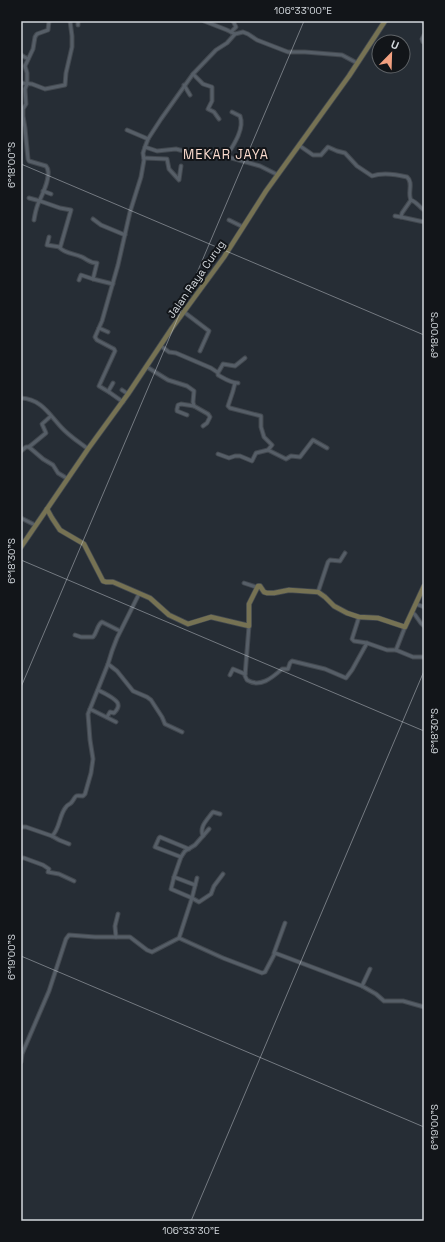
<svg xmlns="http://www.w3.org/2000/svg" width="445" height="1242" font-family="'Space Grotesk',sans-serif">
<rect width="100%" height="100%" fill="#262d35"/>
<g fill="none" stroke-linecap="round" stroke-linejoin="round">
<g stroke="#42484f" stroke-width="5">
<g id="street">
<path d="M78 21V25"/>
<path d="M204 21 227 30 235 34"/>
<path d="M423 21 424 23"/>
<path d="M231 32 236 27 233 21"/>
<path d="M423 42 422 39 424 35"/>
<path d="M21 55 28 59"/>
<path d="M193 74 203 84 212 87V101L208 109 214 112 219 119"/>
<path d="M21 83 32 84 45 89 65 85 66 73 72 47V36L70 21"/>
<path d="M184 85 190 95"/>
<path d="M127 130 148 139"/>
<path d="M300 146 313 155H321L328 147 337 151 345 153 357 166 372 176C383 172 395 174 407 177 414 183 407 193 411 200"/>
<path d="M145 147 157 151 176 149 187 152 197 150H203L260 166 278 175"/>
<path d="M226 157C233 146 245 129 240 116L232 112"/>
<path d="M144 158 167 159 169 169 179 180 181 166"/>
<path d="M43 191 51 194"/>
<path d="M29 198 40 201 60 208 71 210 60 248C66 254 74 253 82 257 88 260 90 263 97 263L93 279 113 284"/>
<path d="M424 210C419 207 417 202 411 200L402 213 401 217 424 222"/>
<path d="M395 216 401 217"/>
<path d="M93 219 101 225 125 235"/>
<path d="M34 220C35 214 36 209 38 204 42 195 53 174 46 166L29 161 28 159 25 128 23 116V109L26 104 25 89 27 84V73L25 66 33 49 35 37 37 34 48 30 49 21"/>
<path d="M229 220 243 227"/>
<path d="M49 237 47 245 60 247"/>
<path d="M79 280 81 275 93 279"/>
<path d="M184 312 209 331 200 351"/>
<path d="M99 328 108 332"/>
<path d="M161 346 169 352 176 353 211 368 217 372 219 371 223 364 235 366 245 358"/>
<path d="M147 367 168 380 187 386 194 391 193 402 194 406 208 414 210 417 207 423 203 426"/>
<path d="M218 372V375C225 379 231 383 238 383"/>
<path d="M113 383 109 390V392L123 402"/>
<path d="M122 390 128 394"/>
<path d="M109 392 99 386 115 351 114 349 97 340 95 337 102 321 118 265 130 212 141 177 144 160 143 153 145 147 148 139 161 119 193 74 216 50 227 43 235 34 243 32 248 34 257 40 288 52H305L342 55 357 63"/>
<path d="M21 398C41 399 49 414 61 427 69 436 79 442 88 449"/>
<path d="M187 415 177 411V409L178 405 181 404 194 406"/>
<path d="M51 416 42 424 46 433 29 447 43 459 53 465 58 473 68 479"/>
<path d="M268 450 286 459 291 456 300 457 313 440 327 448"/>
<path d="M21 451 26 447H29"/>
<path d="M218 454 229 458 235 456H240L252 461 256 453 268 450 272 445 264 437 261 427V416L230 408 228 406 233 391 235 383"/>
<path d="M21 518 35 525"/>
<path d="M244 583 256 587"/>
<path d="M318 592 328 562 330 560 340 561 345 553"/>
<path d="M416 604 424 607"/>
<path d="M412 612C418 616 418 622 424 626"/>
<path d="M359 617 352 639 354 641 367 643"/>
<path d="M249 626 245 676 247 680C260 688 272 678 282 669H288L290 663 292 661 325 669 346 678 352 670 367 643 387 650H396L413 657H424"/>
<path d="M75 635 81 637H93C97 633 97 625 102 622L120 631"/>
<path d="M396 650 405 627"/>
<path d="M108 664 117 671 133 691 147 697 151 700 162 717 165 724 182 732"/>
<path d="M230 675 233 669 245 674"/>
<path d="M98 690C102 692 117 699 118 704 119 707 116 711 114 713L110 712 107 717"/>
<path d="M90 709 116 722"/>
<path d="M21 827H26L52 836C60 829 59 815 66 807 67 805 70 804 71 803 77 796 73 795 83 796L85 794 91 773 93 759 90 740 88 714 108 664 112 651 117 638 139 594"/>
<path d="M52 836 59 840 69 844"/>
<path d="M203 836C199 827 207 820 212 813L213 812 220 814"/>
<path d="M181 857 155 847 159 838 160 837 189 849"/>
<path d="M21 858H24L43 865 49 869 48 872 59 874 74 881"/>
<path d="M174 877 195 885"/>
<path d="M197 878 192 898 199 902 211 894 214 886 223 874"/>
<path d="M116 937 115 926 118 914"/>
<path d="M179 938 223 958 262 973 265 972 275 953 362 986 376 994 384 1001H403L424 1007"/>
<path d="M274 953 285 923"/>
<path d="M362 986 370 969"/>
<path d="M21 1062 22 1054 49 991 66 939 69 935 95 937H130L147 950 152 952 179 938 192 898 171 889 174 877 181 857 185 851 195 845 209 829"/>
</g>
</g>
<g stroke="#42484f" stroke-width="6">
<g id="secondary">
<path d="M47 509 52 518 60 530 84 544 103 581 106 582H113L150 598 169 615 188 624 211 617 249 626V604L258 586H260L264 592 267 593H274L289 590 318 592 325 597 334 606 347 613 359 617 378 618 405 627 424 586"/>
<path d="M21 547 88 449 128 394 172 328 224 257 266 191 349 76 385 21"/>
</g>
</g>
<use href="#street" stroke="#565e67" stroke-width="3"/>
<use href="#secondary" stroke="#767253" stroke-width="4.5"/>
</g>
<path fill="none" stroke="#d3d8dd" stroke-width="1" stroke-opacity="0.45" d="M21 164 424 335M21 560 424 731M21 687 304 21M21 956 424 1127M191 1221 424 671"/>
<g text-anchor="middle" stroke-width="4" stroke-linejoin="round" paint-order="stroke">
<g font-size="11" fill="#d3d8dd" stroke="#121519">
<text transform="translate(196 279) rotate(-55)" y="4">Jalan Raya Curug</text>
</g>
<g font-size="13" letter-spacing="1" fill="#fcdccf" stroke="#121519">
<text x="226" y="159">MEKAR JAYA</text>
</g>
</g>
<rect width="445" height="1242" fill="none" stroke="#121519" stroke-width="44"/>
<g transform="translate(391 54) rotate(23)"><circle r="19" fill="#121519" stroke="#5f6367"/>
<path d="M0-3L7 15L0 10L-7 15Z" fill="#f2a080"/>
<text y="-6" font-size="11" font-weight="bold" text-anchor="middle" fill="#d3d8dd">U</text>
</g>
<rect x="22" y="22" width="401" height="1198" fill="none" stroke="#d3d8dd" stroke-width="1.5"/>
<g font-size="10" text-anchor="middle" fill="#d3d8dd">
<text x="303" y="14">106°33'00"E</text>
<text transform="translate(11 165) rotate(-90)" y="4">6°18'00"S</text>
<text transform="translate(434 335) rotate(-90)" y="4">6°18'00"S</text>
<text transform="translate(11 561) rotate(-90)" y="4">6°18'30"S</text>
<text transform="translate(434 731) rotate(-90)" y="4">6°18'30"S</text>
<text transform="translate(11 957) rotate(-90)" y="4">6°19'00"S</text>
<text transform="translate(434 1127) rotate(-90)" y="4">6°19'00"S</text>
<text x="191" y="1234">106°33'30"E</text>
</g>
</svg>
